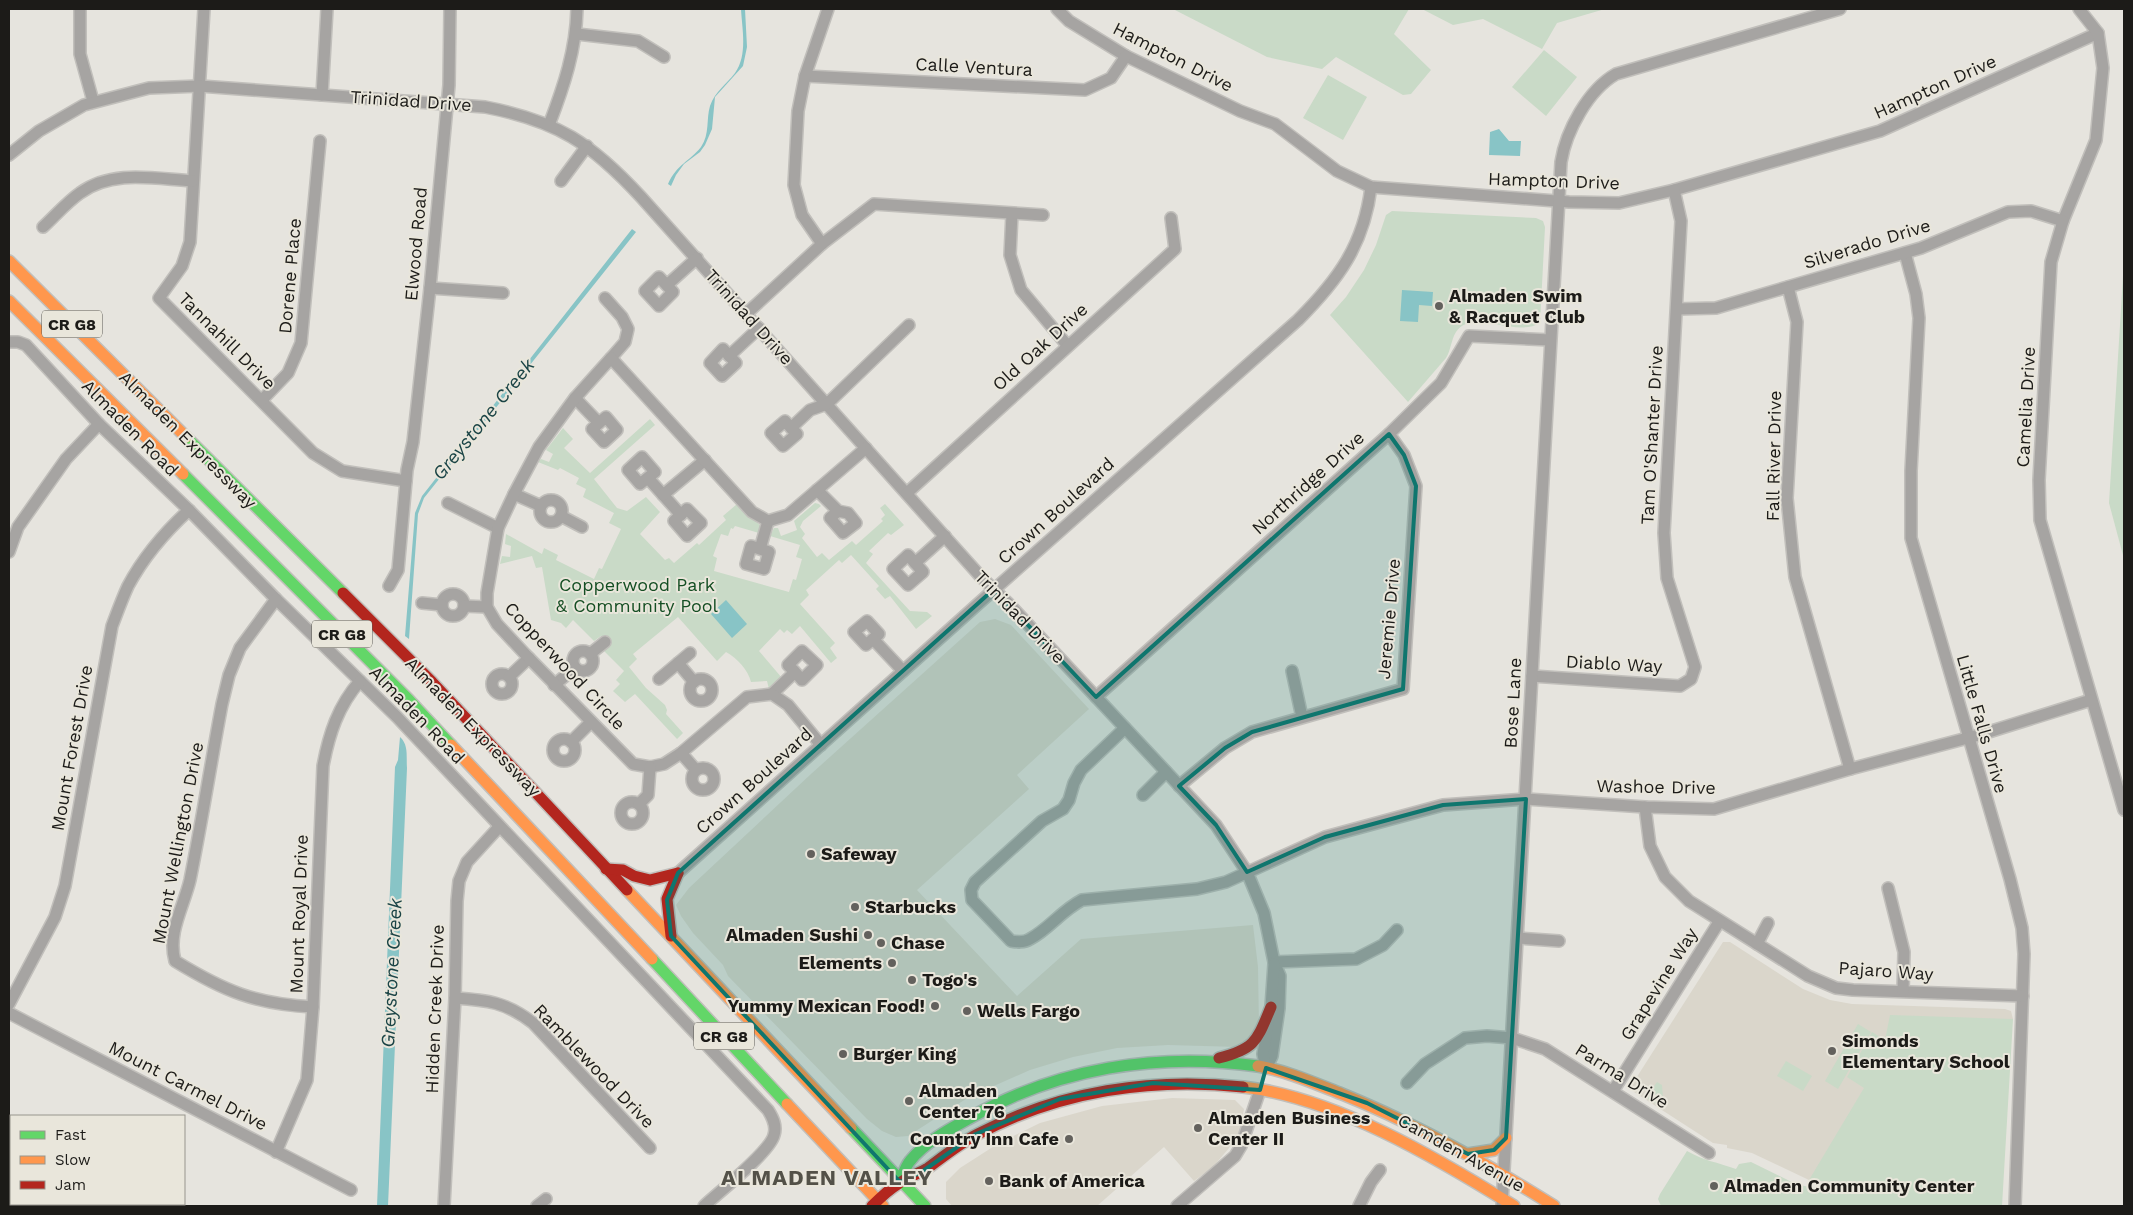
<svg xmlns="http://www.w3.org/2000/svg" width="2133" height="1215" font-family="'Work Sans',sans-serif">
<rect width="100%" height="100%" fill="#e6e4de"/>
<g fill="#dad6cb">
<path d="M995 619 1011 625 1089 709 1017 775 1029 789 917 890 1017 996 1081 939 1253 925 1258 967 1259 1027 1253 1041 1239 1047 1168 1045 1117 1048 1073 1057 1030 1070 969 1097 908 1136 896 1137 882 1131 867 1119 728 976 723 965 693 933 681 916 676 905 689 888 811 774 980 622Z"/>
<path d="M1723 942H1730L1803 989 1830 1000 1852 1004 2005 1009 2011 1011 2013 1019 1845 1184 1809 1180 1752 1153 1727 1148V1145L1713 1143 1634 1092 1632 1087 1633 1083Z"/>
<path d="M1172 1098 1235 1100 1244 1109 1240 1130 1229 1148 1213 1167 1194 1181 1164 1147 1097 1206H952L946 1199V1182L960 1168 999 1143 1040 1123 1102 1106Z"/>
</g>
<g fill="#c9dac7">
<path d="M1173 9H1409L1394 34 1431 70 1411 94 1403 95 1336 57 1322 69 1267 57Z"/>
<path d="M1422 9H1605L1557 23 1542 49 1483 19 1453 25Z"/>
<path d="M1544 50 1577 77 1546 116 1512 87Z"/>
<path d="M1328 75 1367 97 1343 140 1303 118Z"/>
<path d="M1392 211 1536 218 1543 221 1545 227 1540 323C1515 338 1472 308 1456 332 1451 340 1451 350 1446 358L1408 402 1330 315 1346 297 1364 270 1376 245 1386 215Z"/>
<path d="M2124 260V559L2109 503Z"/>
<path d="M650 419 655 425 594 479 617 508 627 511 646 497 660 512 640 534 665 560 669 558 674 563 697 543 699 545 726 520 723 516 737 504 761 526 759 533 735 526 733 529 731 528 728 536 721 534 713 556 717 558 714 571 789 592 793 579 796 580 802 559 796 557 800 545 770 536 774 528H778L781 536 797 530 794 521 815 503 819 504 821 506 803 521 800 527 805 534 802 538 817 557 822 553 829 560 852 541 856 545 883 521 881 519 885 515 880 508 885 504 904 525 891 535 888 533 869 551 873 554 866 563 910 611 927 612 932 616 916 629 890 596 885 599 876 589 879 586 851 555 842 563 839 560 806 590 809 595 800 604 835 643 830 648 837 658 831 663 800 626 792 634 787 630 784 633 780 629 759 651 782 678 774 688 769 689 767 681 751 682C748 670 737 658 726 652L717 661 678 617 633 654 637 659 629 667 646 688 665 705 667 710 666 714 683 733 677 739 635 694 625 702 613 691 620 684 616 680 624 671 603 650 609 645 601 636 594 641 573 620 566 628 561 623 551 620 542 567 536 568 532 556 500 564 502 556 510 557 511 546 505 544 506 534 542 554 544 548 558 555 556 560 594 579 599 568 602 569 621 529 609 523 614 513 583 497 586 489 576 484 579 478 560 468 558 470 538 462 541 459 549 462 553 454 546 450 563 428 573 439 564 448 590 473Z"/>
<path d="M1890 1015 2013 1019 2002 1206H1661L1658 1199 1660 1194 1687 1151C1704 1161 1717 1162 1736 1169L1739 1164 1751 1162 1798 1185 1844 1192 1845 1183 1809 1180 1864 1088 1847 1077 1872 1032 1885 1040Z"/>
<path d="M1858 1024 1871 1032 1838 1089 1825 1081Z"/>
<path d="M1786 1061 1812 1076 1803 1091 1777 1076Z"/>
<path d="M1657 1082 1662 1085 1663 1098 1658 1105 1648 1099 1647 1096Z"/>
</g>
<g fill="#88c4c6">
<path d="M741 9H745L747 47 743 66 715 97 712 129 705 145 700 152 684 164 676 175 671 186 668 184C677 164 689 162 701 147 710 134 706 119 710 106 715 91 726 85 735 73 748 55 742 29 741 9Z"/>
<path d="M1499 129 1509 141H1521L1520 156 1489 155 1490 132Z"/>
<path d="M632 229 636 232 424 498 418 514 409 639 405 636 415 513 422 496Z"/>
<path d="M1402 290 1433 292 1432 306 1419 305 1418 322 1400 321Z"/>
<path d="M726 600 747 624 732 638 711 614Z"/>
<path d="M400 737C409 745 406 757 407 768L388 1206H377L395 767 398 760Z"/>
</g>
<g fill="none" stroke-linecap="round" stroke-linejoin="round">
<g stroke="#c1bfbb" stroke-width="14">
<g id="street">
<path d="M80 9V54L93 101"/>
<path d="M204 9 190 242 182 266 159 298 313 453 342 471 406 481"/>
<path d="M1057 9 1069 21 1126 56 1240 111 1275 124 1337 171 1371 187 1569 202 1619 203 1674 190 1880 131 2098 33"/>
<path d="M2079 9 2098 33 2103 68 2096 140 2063 221 2051 262 2039 480 2040 520 2124 810"/>
<path d="M577 34 638 41 664 57"/>
<path d="M805 76 1085 90 1111 78 1126 56"/>
<path d="M322 95 327 9"/>
<path d="M549 125C564 86 576 50 577 9"/>
<path d="M9 155 39 131 84 105 149 88 200 86 485 107C558 121 591 143 641 197L981 577 1009 604 1216 825 1247 872 1264 913 1274 962 1280 976 1279 1008 1272 1056 1266 1068"/>
<path d="M561 181 587 146"/>
<path d="M1012 214 1010 255 1021 290 1067 345"/>
<path d="M43 227C55 216 67 202 80 193 113 169 155 179 193 181"/>
<path d="M822 244 802 215 794 185 798 111 805 76 828 9"/>
<path d="M1905 253 1916 294 1919 318 1911 471V538L2010 879 2022 928 2024 954 2015 1206"/>
<path d="M659 277 673 292 659 306 645 291Z"/>
<path d="M667 285 697 258"/>
<path d="M1788 287 1797 322 1787 498 1795 577 1850 769"/>
<path d="M430 288 503 293"/>
<path d="M605 298 622 317 628 329 625 342 611 358"/>
<path d="M1677 309 1716 308 1921 248 2008 212 2031 211 2063 221"/>
<path d="M746 314 822 244 874 204 1043 215"/>
<path d="M9 342H18L26 345 99 424 189 510 276 599 397 717 768 1110C773 1118 777 1126 774 1135 770 1152 719 1192 704 1206"/>
<path d="M723 349 736 363 722 376 710 363Z"/>
<path d="M729 356 759 328"/>
<path d="M575 398 599 423"/>
<path d="M262 400 288 373 301 343 320 141"/>
<path d="M606 417 617 430 604 442 592 429Z"/>
<path d="M791 428 785 421 771 433 783 446 797 434 791 428 810 410 827 404 909 325"/>
<path d="M642 457 655 472 640 484 628 470Z"/>
<path d="M648 478 681 515"/>
<path d="M817 490 838 511 848 513 856 523 843 533 830 518 838 511"/>
<path d="M907 493 1175 249 1171 218"/>
<path d="M514 494 541 506"/>
<path d="M663 495 705 460"/>
<circle cx="551" cy="511" r="11"/>
<path d="M448 503 498 528"/>
<path d="M687 509 701 523 687 536 674 521Z"/>
<path d="M561 516 582 527"/>
<path d="M760 549 769 552 764 569 746 564 751 546 760 549 768 521"/>
<path d="M9 552 18 527 66 459 99 424"/>
<path d="M908 555 923 572 908 585 893 569Z"/>
<path d="M915 563 945 536"/>
<path d="M389 586 398 570 407 470 413 442 430 288 449 85 450 9"/>
<circle cx="453" cy="605" r="11"/>
<path d="M276 599 240 648 229 675 222 704C211 762 202 821 190 880 184 906 167 933 175 961 224 991 255 1004 313 1007"/>
<path d="M422 603 442 605"/>
<path d="M464 606 487 607"/>
<path d="M867 621 879 634 866 645 854 632Z"/>
<path d="M873 639 903 671"/>
<circle cx="583" cy="661" r="10"/>
<path d="M590 654 605 642"/>
<path d="M678 663 694 682"/>
<path d="M1292 671 1302 717"/>
<circle cx="502" cy="684" r="10"/>
<path d="M1532 676 1680 686 1691 679 1695 667 1667 578 1664 533 1681 221 1674 190"/>
<path d="M509 677 529 658"/>
<circle cx="701" cy="690" r="11"/>
<path d="M659 679 690 653"/>
<path d="M554 685 575 668"/>
<path d="M772 694 795 672 788 665 802 651 817 665 802 680 795 672"/>
<path d="M1096 697 1389 434 1441 383 1469 336 1550 340"/>
<path d="M1125 728 1081 770 1074 783 1069 800 1063 809 1042 821 975 882 971 890 972 900 1011 941C1017 942 1024 943 1030 939 1049 929 1061 911 1082 900L1197 889 1226 882 1325 837 1443 805 1526 799 1645 807 1714 809 1850 769 1979 735 2091 700"/>
<circle cx="564" cy="750" r="11"/>
<path d="M571 742 591 722"/>
<path d="M821 745 788 705 772 694 747 697 681 753 664 764 650 767 633 764 525 654 497 624 487 607V593L498 528 514 494 539 447 575 398 611 358 752 512 768 521 788 515 866 448"/>
<path d="M681 753 696 770"/>
<circle cx="703" cy="779" r="11"/>
<path d="M1179 786 1225 748 1252 732 1403 689 1416 486 1404 455 1389 434"/>
<path d="M1143 795 1166 772"/>
<circle cx="632" cy="813" r="11"/>
<path d="M639 804 648 795 650 767"/>
<path d="M1645 807 1650 846 1665 877 1689 901 1808 976 1836 988 1853 990 2023 996"/>
<path d="M678 873 979 603 1298 320C1338 280 1364 245 1371 187"/>
<path d="M1888 888 1904 952 1903 991"/>
<path d="M1518 938 1559 941"/>
<path d="M1757 944 1768 923"/>
<path d="M1274 962 1356 959 1383 945 1397 930"/>
<path d="M455 998C487 1000 506 1002 533 1023L650 1148"/>
<path d="M9 1004 55 917 65 886 112 626C117 613 122 599 128 586 143 558 166 531 189 510"/>
<path d="M9 1013 351 1190"/>
<path d="M1266 1068 1263 1054 1271 1007 1274 964"/>
<path d="M1407 1083 1425 1064 1465 1038 1487 1036 1512 1038 1545 1049 1709 1153"/>
<path d="M1613 1091 1719 922"/>
<path d="M276 1152 307 1080 313 1007 323 766C329 734 338 706 360 681"/>
<path d="M1502 1205 1561 162C1566 131 1588 90 1616 74L1840 9"/>
<path d="M444 1206 455 998 457 901 459 881 467 862 499 827"/>
<path d="M537 1206 546 1199"/>
<path d="M1177 1206 1235 1156 1241 1146 1260 1090"/>
<path d="M1359 1206 1371 1182 1380 1170"/>
</g>
</g>
<g stroke="#c1bfbb" stroke-width="14">
<g id="fast">
<path d="M186 437 343 593"/>
<path d="M183 474 409 700 451 745"/>
<path d="M652 959 787 1104"/>
<path d="M851 1128 925 1206"/>
<path d="M900 1182C903 1175 905 1167 910 1161 924 1143 948 1130 968 1119 1057 1068 1157 1052 1258 1066"/>
</g>
</g>
<g stroke="#c1bfbb" stroke-width="14">
<g id="slow">
<path d="M9 261 186 437"/>
<path d="M9 301 183 474"/>
<path d="M451 745 652 959"/>
<path d="M627 890 851 1128"/>
<path d="M1258 1066C1287 1071 1314 1083 1342 1094 1416 1124 1486 1163 1554 1206"/>
<path d="M1243 1087C1334 1097 1437 1158 1514 1206"/>
<path d="M787 1104 883 1206"/>
<path d="M1468 1154 1494 1150 1506 1138"/>
</g>
</g>
<g stroke="#c1bfbb" stroke-width="14">
<g id="jam">
<path d="M343 593 432 682 627 890"/>
<path d="M606 869 623 870 634 876 650 880 678 873"/>
<path d="M671 936 667 899 678 873"/>
<path d="M1219 1058C1256 1049 1257 1040 1271 1007"/>
<path d="M872 1206C880 1198 888 1190 898 1184 907 1177 918 1174 928 1168 944 1156 960 1143 978 1134 1060 1091 1152 1077 1243 1087"/>
</g>
</g>
<use href="#street" stroke="#a6a4a2" stroke-width="11"/>
<use href="#fast" stroke="#63d668" stroke-width="11"/>
<use href="#slow" stroke="#ff974d" stroke-width="11"/>
<use href="#jam" stroke="#b3261e" stroke-width="11"/>
</g>
<path fill="#0f766e" fill-opacity="0.2" stroke="#0f766e" stroke-width="4" stroke-linejoin="round" d="M1389 434 1404 455 1416 486 1403 689 1252 732 1225 748 1179 786 1216 825 1247 872 1325 837 1443 805 1526 799 1506 1138 1494 1150 1468 1154 1367 1103 1266 1068 1260 1090 1153 1083 1060 1099 976 1134 920 1173 900 1182 671 936 667 900 678 873 994 589 1096 697Z"/>
<g fill="#63615d" stroke="#e9e6db" stroke-width="2">
<circle cx="1439" cy="306" r="5"/>
<circle cx="811" cy="854" r="5"/>
<circle cx="855" cy="907" r="5"/>
<circle cx="868" cy="935" r="5"/>
<circle cx="881" cy="943" r="5"/>
<circle cx="892" cy="963" r="5"/>
<circle cx="912" cy="980" r="5"/>
<circle cx="935" cy="1006" r="5"/>
<circle cx="967" cy="1011" r="5"/>
<circle cx="1832" cy="1051" r="5"/>
<circle cx="843" cy="1054" r="5"/>
<circle cx="909" cy="1101" r="5"/>
<circle cx="1198" cy="1128" r="5"/>
<circle cx="1069" cy="1139" r="5"/>
<circle cx="989" cy="1181" r="5"/>
<circle cx="1714" cy="1186" r="5"/>
</g>
<g text-anchor="middle" stroke-width="4" stroke-linejoin="round" paint-order="stroke">
<g fill="#e9e6db" stroke="#5a5852" stroke-width="1">
<rect x="42" y="310.5" width="60" height="27" rx="4"/>
<rect x="312" y="620.5" width="60" height="27" rx="4"/>
<rect x="694" y="1022.5" width="60" height="27" rx="4"/>
</g>
<g font-size="16" font-weight="bold" fill="#1c1b18">
<text x="72" y="330">CR G8</text>
<text x="342" y="640">CR G8</text>
<text x="724" y="1042">CR G8</text>
</g>
<g font-size="18" fill="#1c1b18" stroke="#e9e6db">
<text transform="translate(1173 57) rotate(27)" y="6">Hampton Drive</text>
<text transform="translate(974 67) rotate(3)" y="6">Calle Ventura</text>
<text transform="translate(1935 87) rotate(-24)" y="6">Hampton Drive</text>
<text transform="translate(411 101) rotate(4)" y="6">Trinidad Drive</text>
<text transform="translate(1554 181) rotate(2)" y="6">Hampton Drive</text>
<text transform="translate(416 244) rotate(-85)" y="6">Elwood Road</text>
<text transform="translate(1867 244) rotate(-17)" y="6">Silverado Drive</text>
<text transform="translate(290 276) rotate(-85)" y="6">Dorene Place</text>
<text transform="translate(749 317) rotate(48)" y="6">Trinidad Drive</text>
<text transform="translate(227 341) rotate(45)" y="6">Tannahill Drive</text>
<text transform="translate(1040 347) rotate(-42)" y="6">Old Oak Drive</text>
<text transform="translate(2026 407) rotate(-87)" y="6">Camelia Drive</text>
<text transform="translate(130 428) rotate(45)" y="6">Almaden Road</text>
<text transform="translate(1652 435) rotate(-87)" y="6">Tam O'Shanter Drive</text>
<text transform="translate(188 440) rotate(45)" y="6">Almaden Expressway</text>
<text transform="translate(1774 456) rotate(-89)" y="6">Fall River Drive</text>
<text transform="translate(1308 483) rotate(-42)" y="6">Northridge Drive</text>
<text transform="translate(1056 511) rotate(-42)" y="6">Crown Boulevard</text>
<text transform="translate(1020 617) rotate(46)" y="6">Trinidad Drive</text>
<text transform="translate(1389 619) rotate(-85)" y="6">Jeremie Drive</text>
<text transform="translate(1614 664) rotate(3)" y="6">Diablo Way</text>
<text transform="translate(565 666) rotate(47)" y="6">Copperwood Circle</text>
<text transform="translate(1513 703) rotate(-87)" y="6">Bose Lane</text>
<text transform="translate(417 715) rotate(46)" y="6">Almaden Road</text>
<text transform="translate(1982 724) rotate(74)" y="6">Little Falls Drive</text>
<text transform="translate(473 727) rotate(46)" y="6">Almaden Expressway</text>
<text transform="translate(72 748) rotate(-80)" y="6">Mount Forest Drive</text>
<text transform="translate(754 781) rotate(-42)" y="6">Crown Boulevard</text>
<text transform="translate(1656 787) rotate(1)" y="6">Washoe Drive</text>
<text transform="translate(178 843) rotate(-79)" y="6">Mount Wellington Drive</text>
<text transform="translate(299 914) rotate(-88)" y="6">Mount Royal Drive</text>
<text transform="translate(1886 971) rotate(4)" y="6">Pajaro Way</text>
<text transform="translate(1659 984) rotate(-58)" y="6">Grapevine Way</text>
<text transform="translate(435 1009) rotate(-88)" y="6">Hidden Creek Drive</text>
<text transform="translate(594 1066) rotate(46)" y="6">Ramblewood Drive</text>
<text transform="translate(1622 1076) rotate(32)" y="6">Parma Drive</text>
<text transform="translate(188 1086) rotate(27)" y="6">Mount Carmel Drive</text>
<text transform="translate(1461 1153) rotate(29)" y="6">Camden Avenue</text>
</g>
<g font-size="18" font-weight="bold" fill="#1c1b18" stroke="#e9e6db" text-anchor="start">
<text x="1449" y="302">Almaden Swim<tspan x="1449" dy="21">&amp; Racquet Club</tspan></text>
<text x="821" y="860">Safeway</text>
<text x="865" y="913">Starbucks</text>
<text x="858" y="941" text-anchor="end">Almaden Sushi</text>
<text x="891" y="949">Chase</text>
<text x="882" y="969" text-anchor="end">Elements</text>
<text x="922" y="986">Togo's</text>
<text x="925" y="1012" text-anchor="end">Yummy Mexican Food!</text>
<text x="977" y="1017">Wells Fargo</text>
<text x="1842" y="1047">Simonds<tspan x="1842" dy="21">Elementary School</tspan></text>
<text x="853" y="1060">Burger King</text>
<text x="919" y="1097">Almaden<tspan x="919" dy="21">Center 76</tspan></text>
<text x="1208" y="1124">Almaden Business<tspan x="1208" dy="21">Center II</tspan></text>
<text x="1059" y="1145" text-anchor="end">Country Inn Cafe</text>
<text x="999" y="1187">Bank of America</text>
<text x="1724" y="1192">Almaden Community Center</text>
</g>
<g font-size="18" fill="#144e23" stroke="#e9e6db">
<text x="637" y="591">Copperwood Park<tspan x="637" dy="21">&amp; Community Pool</tspan></text>
</g>
<g font-size="19" font-style="italic" fill="#1b4446" stroke="#e9e6db">
<text transform="translate(483 419) rotate(-51)" y="7">Greystone Creek</text>
<text transform="translate(391 973) rotate(-87)" y="7">Greystone Creek</text>
</g>
<g font-size="22" font-weight="bold" letter-spacing="1" fill="#535148" stroke="#e9e6db">
<text x="827" y="1185">ALMADEN VALLEY</text>
</g>
</g>
<rect width="2133" height="1215" fill="none" stroke="#1c1b18" stroke-width="20"/>
<rect x="10" y="1115" width="175" height="90" fill="#e9e6db" stroke="#97958d"/>
<rect x="20" y="1131" width="25" height="8" fill="#63d668" stroke="#97958d"/>
<text x="55" y="1140" font-size="15" fill="#1c1b18">Fast</text>
<rect x="20" y="1156" width="25" height="8" fill="#ff974d" stroke="#97958d"/>
<text x="55" y="1165" font-size="15" fill="#1c1b18">Slow</text>
<rect x="20" y="1181" width="25" height="8" fill="#b3261e" stroke="#97958d"/>
<text x="55" y="1190" font-size="15" fill="#1c1b18">Jam</text>
</svg>
